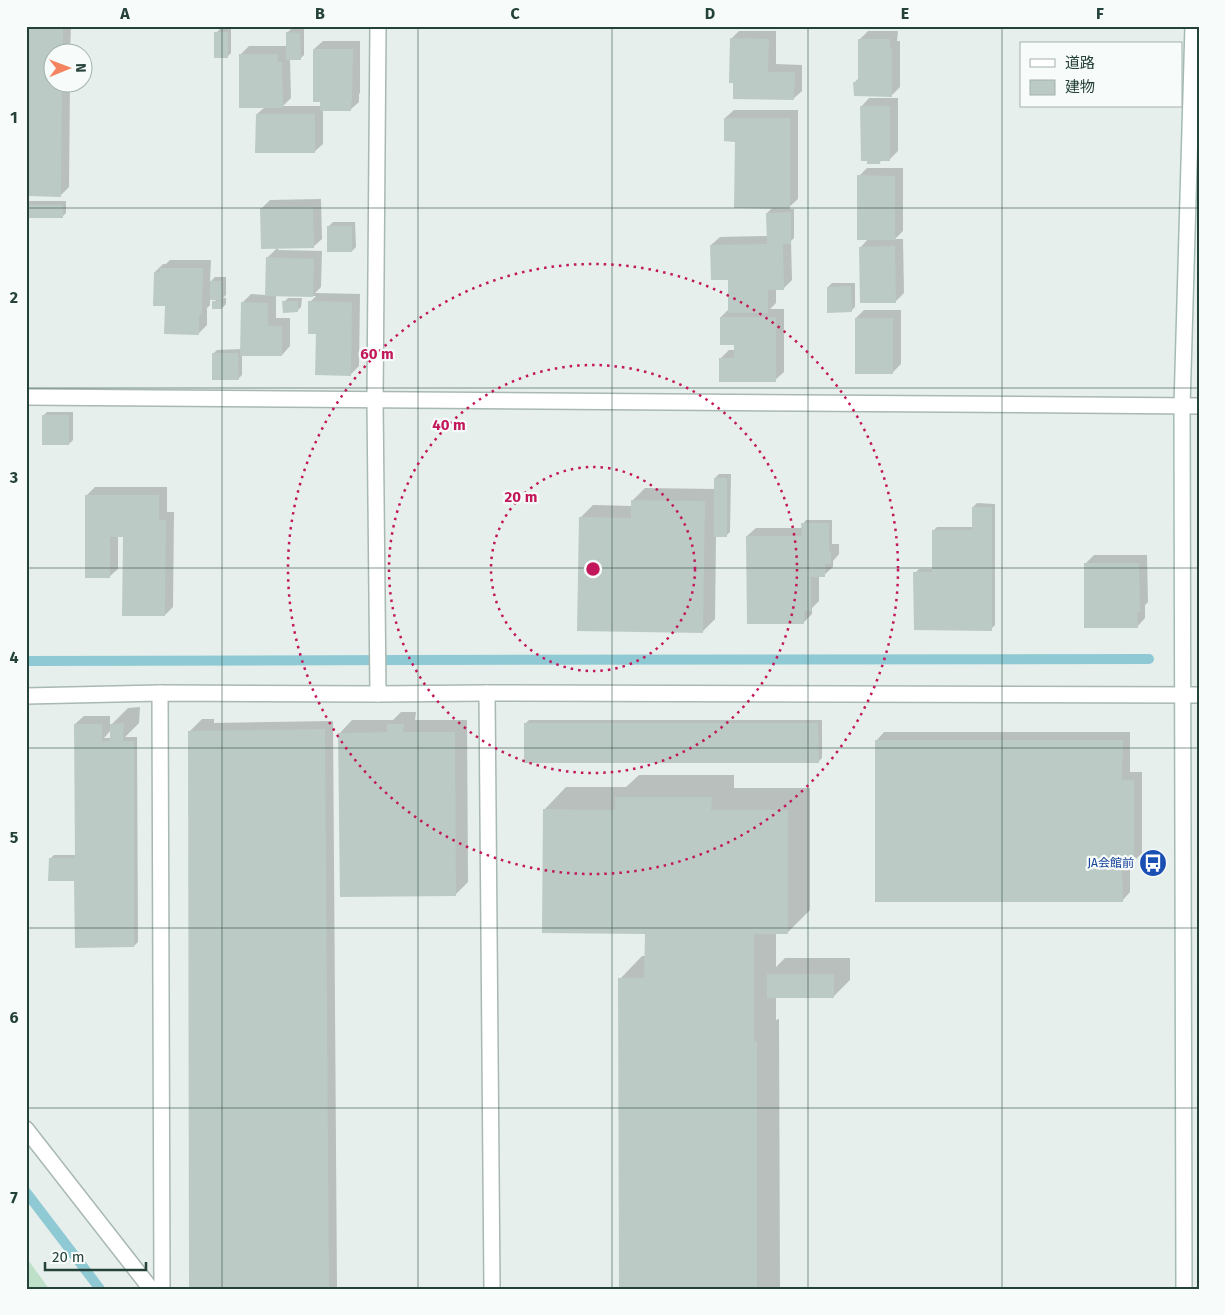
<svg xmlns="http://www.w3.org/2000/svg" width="1225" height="1315" font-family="'Fira Sans','Noto Sans JP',sans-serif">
<rect width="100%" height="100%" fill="#e6efeb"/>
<path fill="#bfe0c8" d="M26 1257 49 1289H26Z"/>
<g fill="#0003" fill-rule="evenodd">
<path d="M26 26H71L70 52H52V82H70L69 187 61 195Z"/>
<path d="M220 29H231V53L227 57 216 33Z"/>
<path d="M291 29H304V55L300 59 290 58 291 98 283 106H321L314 49 323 41H360V93L359 94V102L350 110H323V144L314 152 257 114 265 107 240 55 249 46H287V33Z"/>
<path d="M739 31H776V64L802 65V91L793 99 731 39Z"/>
<path d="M868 31H898L897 41H900V87L892 95 855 82 859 78V40Z"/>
<path d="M869 98H898V151L890 159H883L879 163 861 107Z"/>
<path d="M734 110H798V199L787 209H794V238L791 241 792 280 784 288H776V303L770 309H784V372L775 380 721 358 729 350H735V343L721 317 729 309V279L711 245 720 237 768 236 767 213 773 207 736 140 725 118Z"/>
<path d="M867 168H903V231L895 239H903L904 293 895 302 860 248 868 239 859 176Z"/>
<path d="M321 199 322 239 313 247H278V250L322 251 321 287 315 293 360 294 359 366 351 374 310 302 316 296 276 295V318H290V346L282 355H242V375L238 379 213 354 217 350 242 349V303L251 294 266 295 267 258 278 247 262 208 270 200Z"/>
<path d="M26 201H66V213L62 217H26Z"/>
<path d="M333 222H355L356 247 352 251 329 226Z"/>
<path d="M170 260H211L210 282 215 277H226V295L223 298H226V304L222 308 214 302 217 299H210V305L207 308V325L198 334 166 305 155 272 163 264H166Z"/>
<path d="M832 283H855V307L851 311 828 287Z"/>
<path d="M288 298H302L301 307 297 311 284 302Z"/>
<path d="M864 310H901V364L893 372 856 318Z"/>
<path d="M47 412H73V440L69 444 43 416Z"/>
<path d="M719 474H731L730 532 726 536H716L715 619 702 632 580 518 593 505 632 506 633 500 645 488 715 489V478Z"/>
<path d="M95 487H167V512H174L173 607 165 615 124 536H118V569L109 577 86 496Z"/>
<path d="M977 503 995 504V625L991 629 915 573 919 569H933V531L937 527H973V507Z"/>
<path d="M806 520H832V544H839V554L833 561V567L824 575H819V601L812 608V614L803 623 747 536 756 528H803V524Z"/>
<path d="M1094 555H1147L1148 602 1145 605V618L1137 627 1085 564Z"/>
<path d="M140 707 139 723 125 737H137L138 942 134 946 76 880 50 859 54 855H76L75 724 84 716H110V726L128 708ZM111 730 112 738H104Z"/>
<path d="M401 712H416L415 720H467L468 882 455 895 340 733 352 720H393Z"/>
<path d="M202 719H214V723L333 721 337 1289H192L189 732Z"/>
<path d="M529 720H822V758L818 762 525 724Z"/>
<path d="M884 732H1130V772H1142V853L1133 862H1130V892L1122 901 876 741Z"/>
<path d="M639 775H734V788H810V910L787 933H776V967L785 958H850V980L833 997H776V1020L779 1019 780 1289H620V979L642 956H646V933L544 810 566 787H626Z"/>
</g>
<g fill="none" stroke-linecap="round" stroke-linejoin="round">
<g stroke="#8ec9d4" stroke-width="10">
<path d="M26 661 408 660 1149 659"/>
<path d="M26 1192 100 1289"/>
</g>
</g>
<g fill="#bbcac4">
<path d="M26 26H63V52H52V82H62L61 197 26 196Z"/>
<rect x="214" y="32" width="14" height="26"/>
<path d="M286 32 300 33 301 60H286Z"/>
<path d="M730 38 769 39 768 72H795L794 100 733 99V83H729Z"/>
<path d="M858 39H890V49H892V97L854 96 853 82H858Z"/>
<path d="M313 49H353L352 102H351V111H320V102H313Z"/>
<path d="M239 54H277L278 62H282L283 108H239Z"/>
<path d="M860 106H890V161H880V164H867V161H861Z"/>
<path d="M256 114H315V153H255Z"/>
<path d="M724 118H790V209L734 208 735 142 724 141Z"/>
<path d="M857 175 895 176V240H857Z"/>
<rect x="26" y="205" width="37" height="13"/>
<path d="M313 207 314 248 261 249 260 208Z"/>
<path d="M791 212V244H783L784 290H768V313H728V280H711L710 245 767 244 766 213Z"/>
<rect x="327" y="226" width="25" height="26"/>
<path d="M895 246 896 303H860L859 247Z"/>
<path d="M266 257 314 259 313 297 265 296Z"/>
<path d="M160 268H203L202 315H199V335L164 334 165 306H153L154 272H160Z"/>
<rect x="210" y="281" width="12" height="19"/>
<path d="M851 286 852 312 827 313V287Z"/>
<rect x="212" y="301" width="10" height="8"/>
<path d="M282 301H298V312L283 313Z"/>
<path d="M308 301 352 302 351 376 315 375 316 334H308Z"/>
<path d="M241 302 268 303V326H282V356H240Z"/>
<path d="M720 317H776V382H719V358H734V345H720Z"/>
<rect x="855" y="318" width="38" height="56"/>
<path d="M212 353H238L239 380H212Z"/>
<rect x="42" y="415" width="27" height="30"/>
<rect x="714" y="478" width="13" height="59"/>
<path d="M85 495H159V520H166L165 616H122L123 537H110V578H85Z"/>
<path d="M631 500 705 501 703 633 577 631 579 517 631 518Z"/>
<path d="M972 507H992V631L914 630 913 572H932V530H972Z"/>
<path d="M801 523H829V551H831V564H825V577H811V611H804V624H747L746 536H802Z"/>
<path d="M1084 563H1139L1140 612H1137L1138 628H1084Z"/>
<path d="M124 723 123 741H134V947L75 948 74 881H48L49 858H75L74 724H102V741H110V724Z"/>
<path d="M524 723H818L819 763H524Z"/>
<path d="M387 724H404L403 732H455L456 896 340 897 338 733 387 732Z"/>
<path d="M325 729 329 1289H190L189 1287 188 731Z"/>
<path d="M875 740H1123L1122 780H1134V863H1122L1123 902H875Z"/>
<path d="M615 797H712L711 810H788V934H754V1042H757V1289H619L618 978H644L645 934 542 933 543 809 615 810Z"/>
<rect x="767" y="974" width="67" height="24"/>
</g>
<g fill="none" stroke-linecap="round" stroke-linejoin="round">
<g stroke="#a8b8b2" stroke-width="18">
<g id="street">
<path d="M378 26 375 400 378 694"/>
<path d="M26 397 1199 406"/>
<path d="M160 693 162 1289"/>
<path d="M487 693 492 1289"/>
<path d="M26 696 160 693 378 694 487 693 1199 695"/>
<path d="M26 1129 151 1289"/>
</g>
</g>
<g stroke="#a4bbb3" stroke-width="18">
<path id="secondary" d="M1184 1289 1182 406 1193 26"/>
</g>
<use href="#street" stroke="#fff" stroke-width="15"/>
<use href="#secondary" stroke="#fff" stroke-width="15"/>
</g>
<path fill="none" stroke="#24423a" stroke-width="1" stroke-opacity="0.55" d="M222 26V1289M418 26V1289M612 26V1289M808 26V1289M1002 26V1289M26 208H1199M26 388H1199M26 568H1199M26 748H1199M26 928H1199M26 1108H1199"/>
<g fill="none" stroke="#c2185b" stroke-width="2.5" stroke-dasharray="2.5 5">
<circle cx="593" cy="569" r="102"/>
<circle cx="593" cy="569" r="204"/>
<circle cx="593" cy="569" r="305"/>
</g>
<defs>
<g id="bus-disc" transform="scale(1.4375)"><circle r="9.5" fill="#1a4fb4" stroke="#f7fbf9"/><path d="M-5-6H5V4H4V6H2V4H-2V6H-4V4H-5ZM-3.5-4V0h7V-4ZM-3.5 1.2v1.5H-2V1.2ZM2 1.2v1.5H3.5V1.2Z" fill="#fff"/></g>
</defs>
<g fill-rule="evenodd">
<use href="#bus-disc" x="1153" y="863"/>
</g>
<g text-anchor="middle" stroke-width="4.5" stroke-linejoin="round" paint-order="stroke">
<g font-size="12" fill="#164399" stroke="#f7fbf9" text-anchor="end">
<text x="1134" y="867">JA会館前</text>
</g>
</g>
<circle cx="593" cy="569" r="8" fill="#c2185b" stroke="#f7fbf9" stroke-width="2.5"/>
<g font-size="15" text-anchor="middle" font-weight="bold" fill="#c2185b" stroke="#f7fbf9" stroke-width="4.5" stroke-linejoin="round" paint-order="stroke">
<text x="377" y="359">60 m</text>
<text x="449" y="430">40 m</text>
<text x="521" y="502">20 m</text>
</g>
<rect width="1225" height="1315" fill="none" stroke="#f7fbf9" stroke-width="55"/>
<rect x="1020" y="42" width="162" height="65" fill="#f7fbf9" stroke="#a3b1ad"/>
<rect x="1030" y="59" width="25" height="8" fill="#ffffff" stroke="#a3b1ad"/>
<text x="1065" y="68" font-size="15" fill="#24423a">道路</text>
<rect x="1030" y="80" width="25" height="15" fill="#bbcac4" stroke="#a3b1ad"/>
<text x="1065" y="92" font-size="15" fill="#24423a">建物</text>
<g transform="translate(68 68) rotate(89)"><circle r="24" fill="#f7fbf9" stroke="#a3b1ad"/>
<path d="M0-4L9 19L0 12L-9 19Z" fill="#f4845f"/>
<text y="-8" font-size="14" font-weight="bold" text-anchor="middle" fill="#24423a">N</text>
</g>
<path d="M45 1262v8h101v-8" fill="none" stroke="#24423a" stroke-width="2.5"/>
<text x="52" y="1262" font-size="15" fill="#24423a" stroke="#f7fbf9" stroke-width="4" paint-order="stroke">20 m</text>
<rect x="28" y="28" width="1170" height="1260" fill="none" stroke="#24423a" stroke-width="2"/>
<g font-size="16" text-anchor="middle" font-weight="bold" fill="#24423a">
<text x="125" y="19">A</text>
<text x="320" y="19">B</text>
<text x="515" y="19">C</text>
<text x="710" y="19">D</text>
<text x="905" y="19">E</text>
<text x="1100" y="19">F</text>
<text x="14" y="123">1</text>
<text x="14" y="303">2</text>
<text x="14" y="483">3</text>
<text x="14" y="663">4</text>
<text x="14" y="843">5</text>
<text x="14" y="1023">6</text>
<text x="14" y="1203">7</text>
</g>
</svg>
